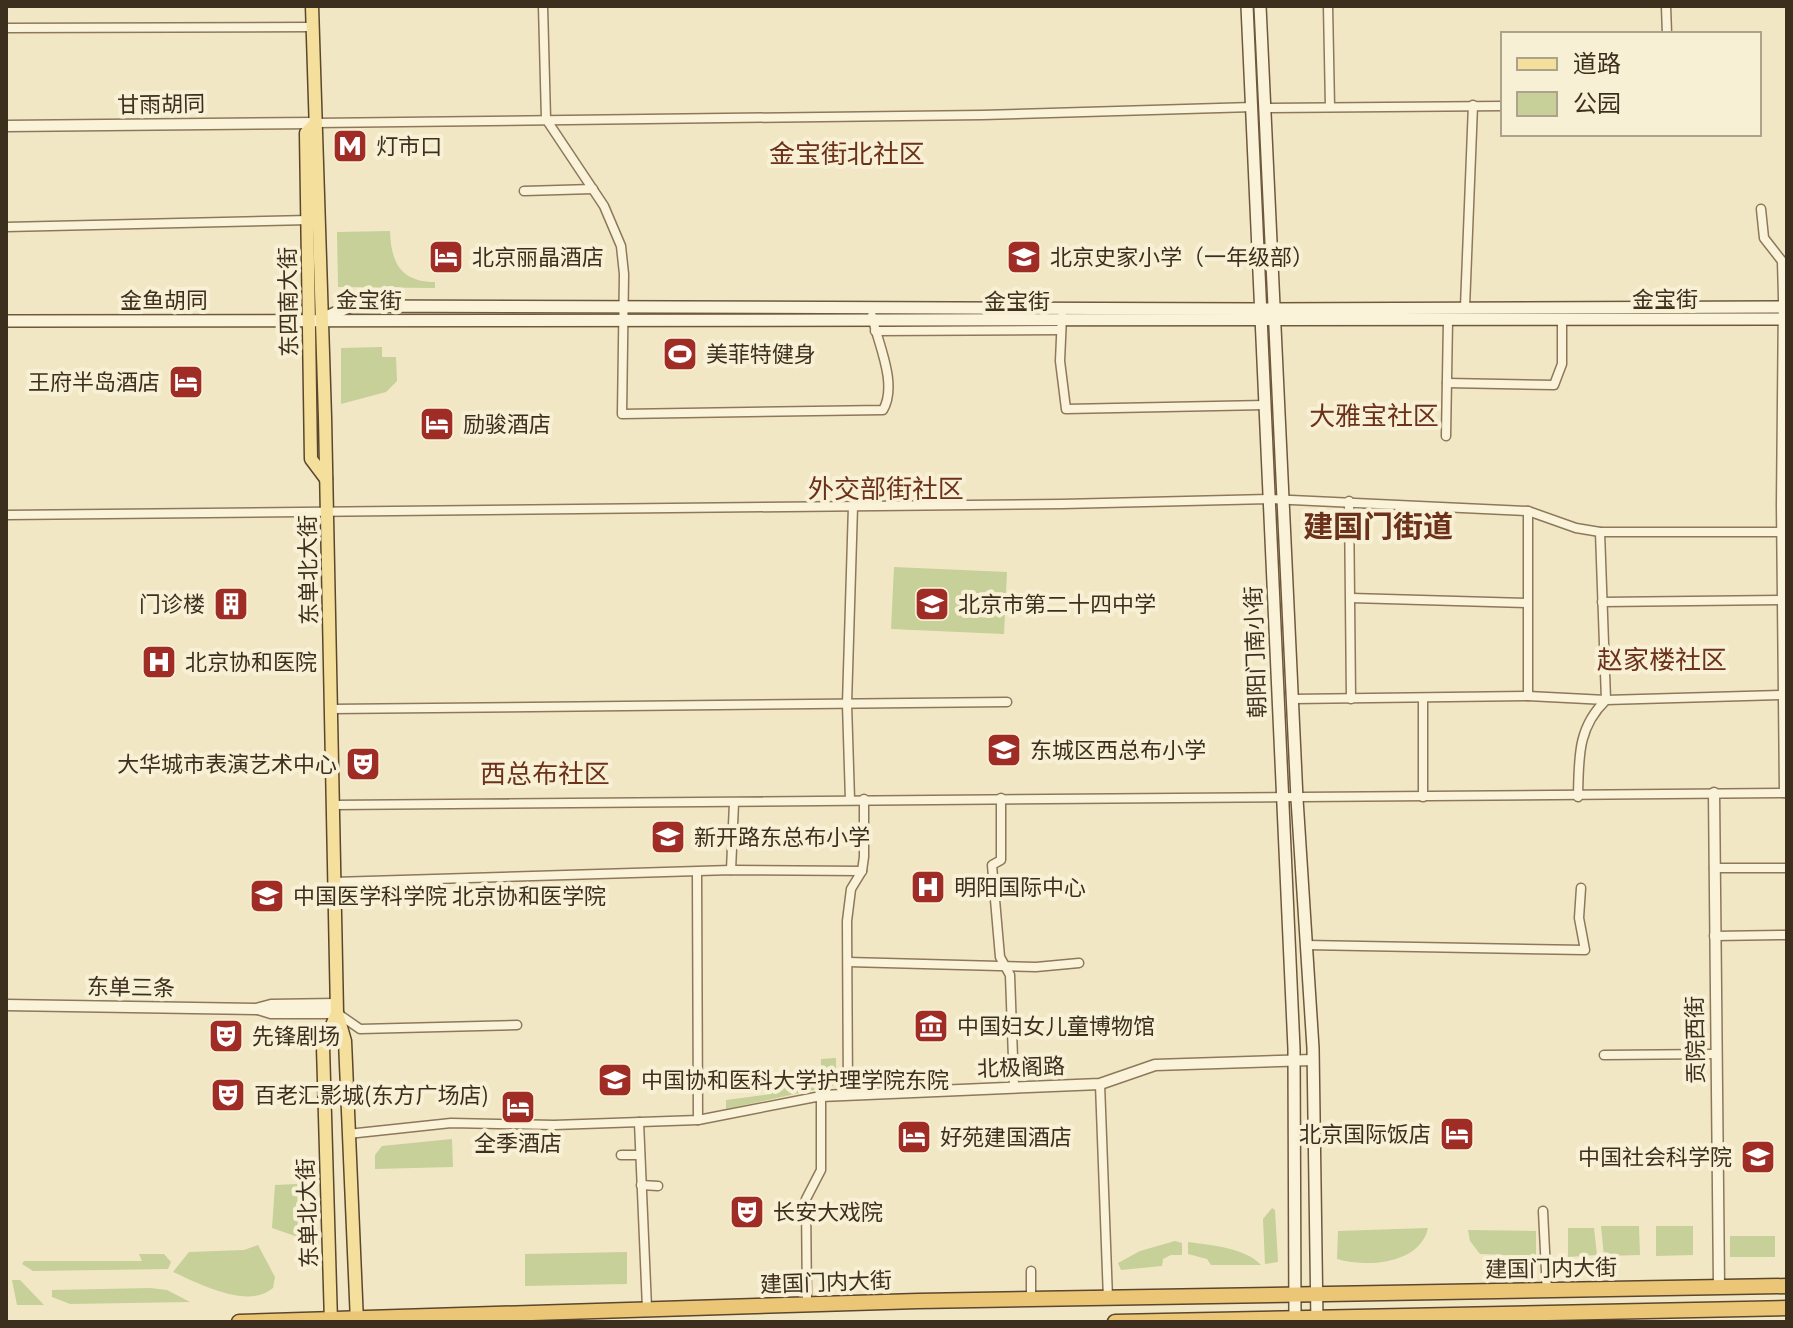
<svg xmlns="http://www.w3.org/2000/svg" width="1793" height="1328" font-family="Georgia,'Noto Sans SC',serif">
<rect width="100%" height="100%" fill="#f1e7c5"/>
<g fill="#c6d098">
<path d="M390 231C391 263 401 282 435 282V288L338 287 337 232Z"/>
<path d="M382 347V357H396L397 381 386 392 341 404V348Z"/>
<path d="M894 567 1007 572 1004 634 891 629Z"/>
<path d="M836 1058V1085L726 1109V1100L771 1094 772 1083H803L804 1075H814V1070H821V1059Z"/>
<path d="M452 1139 453 1167 375 1169V1155L382 1146Z"/>
<path d="M297 1184 298 1237 272 1228 275 1185Z"/>
<path d="M1272 1208 1275 1210 1278 1262 1265 1264 1263 1219Z"/>
<path d="M1601 1226H1639L1640 1255 1604 1256Z"/>
<path d="M1656 1226H1693V1255L1656 1256Z"/>
<path d="M1428 1228C1420 1264 1367 1268 1337 1259L1338 1231Z"/>
<path d="M1568 1228H1594L1597 1255 1568 1257Z"/>
<path d="M1468 1230 1536 1231V1256L1480 1254 1470 1241Z"/>
<rect x="1730" y="1236" width="45" height="21"/>
<path d="M1175 1241 1182 1243V1255H1171L1163 1259 1162 1266 1121 1270 1118 1263 1140 1251Z"/>
<path d="M1188 1242C1210 1245 1246 1248 1261 1265H1211L1207 1259 1188 1254Z"/>
<path d="M258 1245 275 1277 273 1288C248 1310 198 1283 173 1272L189 1252 244 1250Z"/>
<path d="M627 1252V1284L525 1286V1254Z"/>
<path d="M139 1254H164L171 1262 168 1269 33 1271 22 1264 24 1261H142Z"/>
<path d="M12 1280H20L44 1305H17Z"/>
<path d="M150 1288 167 1290 190 1302 70 1304 52 1297V1290Z"/>
</g>
<g fill="none" stroke-linecap="round" stroke-linejoin="round">
<g stroke="#8d785a" stroke-width="11">
<g id="minor">
<path d="M543 6 546 119 604 206 621 246 624 274 622 414 883 410C898 384 878 344 872 316"/>
<path d="M1328 6 1330 107"/>
<path d="M1666 6 1667 34"/>
<path d="M6 28 313 27"/>
<path d="M1265 108 1503 106"/>
<path d="M316 123 982 115 1253 107"/>
<path d="M524 191 593 189"/>
<path d="M1761 209 1764 238 1782 261 1783 298 1781 505 1784 793"/>
<path d="M6 227 309 220"/>
<path d="M1465 307 1473 105"/>
<path d="M1062 316 1060 361 1066 409 1265 405"/>
<path d="M875 331 1061 330"/>
<path d="M1447 383 1554 385 1562 364V319"/>
<path d="M1446 436 1448 320"/>
<path d="M1349 501 1351 699"/>
<path d="M6 515 1062 504 1269 499 1528 511 1576 528 1600 532H1782"/>
<path d="M1351 598 1527 603"/>
<path d="M1602 602 1784 600"/>
<path d="M1528 696V511"/>
<path d="M1293 699 1528 696 1606 700 1782 695"/>
<path d="M331 709 1007 702"/>
<path d="M1423 797V698"/>
<path d="M1578 797C1579 758 1577 728 1606 700L1600 532"/>
<path d="M1001 798V860L992 865 1000 957 1010 975 1014 1086"/>
<path d="M850 800 847 704 853 506"/>
<path d="M333 805 1787 793"/>
<path d="M1714 868H1787"/>
<path d="M731 870 734 803"/>
<path d="M697 873 698 1120"/>
<path d="M334 882 731 870 862 871"/>
<path d="M1714 936 1787 935"/>
<path d="M1306 945 1585 950 1579 918 1581 888"/>
<path d="M848 962 1036 967 1079 963"/>
<path d="M337 1013 360 1029 517 1025"/>
<path d="M1604 1055 1715 1054"/>
<path d="M1100 1084 1108 1299"/>
<path d="M848 1095 847 921 851 889 862 871 864 857V799"/>
<path d="M639 1122 647 1308"/>
<path d="M348 1134 451 1123 554 1125 698 1120 821 1096V1170L806 1199 807 1305"/>
<path d="M621 1155H640"/>
<path d="M641 1185 658 1186"/>
<path d="M1543 1211 1547 1291"/>
<path d="M1031 1271V1299"/>
</g>
</g>
<g stroke="#8d785a" stroke-width="13">
<g id="tertiary">
<path d="M6 126 316 123"/>
<path d="M1714 793 1719 1287"/>
<path d="M6 1005 256 1009 271 1005 336 1004"/>
<path d="M258 1009 271 1013H337"/>
<path d="M821 1096 1100 1084 1155 1065 1313 1060"/>
</g>
</g>
<g stroke="#6f593d" stroke-width="14">
<g id="secondary">
<path d="M1247 6 1294 1049 1295 1322"/>
<path d="M1260 6 1297 799 1313 1048 1317 1322"/>
<path d="M326 317 351 306 1260 309 1787 307"/>
<path d="M6 321 1787 319"/>
</g>
</g>
<g stroke="#5b462e" stroke-width="15">
<g id="primary">
<path d="M312 6 325 417 337 1013 345 1041 357 1322"/>
<path d="M316 123 306 133 311 459 326 479"/>
<path d="M331 1322 323 1047 337 1013"/>
</g>
</g>
<g stroke="#5b462e" stroke-width="17">
<g id="trunk">
<path d="M239 1322 918 1301 1787 1286"/>
<path d="M1115 1322 1787 1308"/>
</g>
</g>
<use href="#minor" stroke="#fbf3d9" stroke-width="8"/>
<use href="#tertiary" stroke="#fbf3d9" stroke-width="10"/>
<use href="#secondary" stroke="#fbf3d9" stroke-width="11"/>
<use href="#primary" stroke="#f5df9c" stroke-width="12"/>
<use href="#trunk" stroke="#ecc677" stroke-width="14"/>
</g>
<defs>
<g id="metro-square" transform="scale(1.8)"><rect x="-9" y="-9" width="18" height="18" rx="4" fill="#a02c26" stroke="#f8f0d5"/><path d="M-5.5 5V-5H-3L0 0L3-5H5.5V5H3V-.5L0 4L-3-.5V5Z" fill="#fff"/></g>
<g id="hotel-square" transform="scale(1.8)"><rect x="-9" y="-9" width="18" height="18" rx="4" fill="#a02c26" stroke="#f8f0d5"/><path d="M-6-4.5h1.5V1H6V5H4.5V3h-9V5H-6ZM-4 0a1.8 1.8 0 1 1 3.6 0ZM.5 0V-2.5h3Q6-2.5 6 0Z" fill="#fff"/></g>
<g id="school-square" transform="scale(1.8)"><rect x="-9" y="-9" width="18" height="18" rx="4" fill="#a02c26" stroke="#f8f0d5"/><path d="M0-5L7-2L0 1L-7-2ZM-4 1L0 2.5L4 1V4Q0 6-4 4Z" fill="#fff"/></g>
<g id="stadium-square" transform="scale(1.8)"><rect x="-9" y="-9" width="18" height="18" rx="4" fill="#a02c26" stroke="#f8f0d5"/><path d="M0-5a6.5 5 0 1 0 0 10a6.5 5 0 1 0 0-10ZM-3.5-1.8h7v3.6h-7Z" fill="#fff"/></g>
<g id="building-square" transform="scale(1.8)"><rect x="-9" y="-9" width="18" height="18" rx="4" fill="#a02c26" stroke="#f8f0d5"/><path d="M-4-6H4V6H1V3H-1V6H-4ZM-2.5-4.3h1.7v1.8h-1.7ZM.8-4.3h1.7v1.8H.8ZM-2.5-1h1.7V.8h-1.7ZM.8-1h1.7V.8H.8Z" fill="#fff"/></g>
<g id="hospital-square" transform="scale(1.8)"><rect x="-9" y="-9" width="18" height="18" rx="4" fill="#a02c26" stroke="#f8f0d5"/><path d="M-5-5h3v3.5h4V-5h3V5h-3V1.5h-4V5h-3Z" fill="#fff"/></g>
<g id="theatre-square" transform="scale(1.8)"><rect x="-9" y="-9" width="18" height="18" rx="4" fill="#a02c26" stroke="#f8f0d5"/><path d="M-5-5.5Q0-4 5-5.5V0Q5 5 0 6Q-5 5-5 0ZM-3.3-2.5H-1v1.5H-3.3ZM1-2.5H3.3v1.5H1ZM-2.8 1Q0 5.5 2.8 1Z" fill="#fff"/></g>
<g id="university-square" transform="scale(1.8)"><rect x="-9" y="-9" width="18" height="18" rx="4" fill="#a02c26" stroke="#f8f0d5"/><path d="M0-5L7-2L0 1L-7-2ZM-4 1L0 2.5L4 1V4Q0 6-4 4Z" fill="#fff"/></g>
<g id="museum-square" transform="scale(1.8)"><rect x="-9" y="-9" width="18" height="18" rx="4" fill="#a02c26" stroke="#f8f0d5"/><path d="M0-6L6-3V-2H-6V-3ZM-5-1h2V3h-2ZM-1-1h2V3h-2ZM3-1h2V3H3ZM-6 4H6V6H-6Z" fill="#fff"/></g>
</defs>
<g fill-rule="evenodd">
<use href="#metro-square" x="350" y="146"/>
<use href="#hotel-square" x="446" y="257"/>
<use href="#school-square" x="1024" y="257"/>
<use href="#stadium-square" x="680" y="354"/>
<use href="#hotel-square" x="186" y="382"/>
<use href="#hotel-square" x="437" y="424"/>
<use href="#building-square" x="231" y="604"/>
<use href="#school-square" x="932" y="604"/>
<use href="#hospital-square" x="159" y="662"/>
<use href="#school-square" x="1004" y="750"/>
<use href="#theatre-square" x="363" y="764"/>
<use href="#school-square" x="668" y="837"/>
<use href="#hospital-square" x="928" y="887"/>
<use href="#university-square" x="267" y="896"/>
<use href="#museum-square" x="931" y="1026"/>
<use href="#theatre-square" x="226" y="1036"/>
<use href="#university-square" x="615" y="1080"/>
<use href="#theatre-square" x="228" y="1095"/>
<use href="#hotel-square" x="518" y="1107"/>
<use href="#hotel-square" x="1457" y="1134"/>
<use href="#hotel-square" x="914" y="1137"/>
<use href="#university-square" x="1758" y="1157"/>
<use href="#theatre-square" x="747" y="1212"/>
</g>
<g text-anchor="middle" stroke-width="8" stroke-linejoin="round" paint-order="stroke">
<g font-size="22" fill="#3d2f1e" stroke="#f8f0d5">
<text transform="translate(161 104) rotate(-1)" y="8">甘雨胡同</text>
<text x="1665" y="307">金宝街</text>
<text x="164" y="308">金鱼胡同</text>
<text transform="translate(369 300) rotate(1)" y="8">金宝街</text>
<text x="1017" y="309">金宝街</text>
<text transform="translate(288 302) rotate(-91)" y="8">东四南大街</text>
<text transform="translate(308 570) rotate(-91)" y="8">东单北大街</text>
<text transform="translate(1255 652) rotate(-92)" y="8">朝阳门南小街</text>
<text transform="translate(131 987) rotate(1)" y="8">东单三条</text>
<text transform="translate(1695 1040) rotate(-91)" y="8">贡院西街</text>
<text transform="translate(1021 1067) rotate(-2)" y="8">北极阁路</text>
<text transform="translate(307 1213) rotate(-92)" y="8">东单北大街</text>
<text transform="translate(1551 1268) rotate(-1)" y="8">建国门内大街</text>
<text transform="translate(826 1282) rotate(-2)" y="8">建国门内大街</text>
</g>
<g font-size="22" fill="#3d2f1e" stroke="#f8f0d5" text-anchor="start">
<text x="376" y="154">灯市口</text>
<text x="472" y="265">北京丽晶酒店</text>
<text x="1050" y="265">北京史家小学（一年级部）</text>
<text x="706" y="362">美菲特健身</text>
<text x="160" y="390" text-anchor="end">王府半岛酒店</text>
<text x="463" y="432">励骏酒店</text>
<text x="205" y="612" text-anchor="end">门诊楼</text>
<text x="958" y="612">北京市第二十四中学</text>
<text x="185" y="670">北京协和医院</text>
<text x="1030" y="758">东城区西总布小学</text>
<text x="337" y="772" text-anchor="end">大华城市表演艺术中心</text>
<text x="694" y="845">新开路东总布小学</text>
<text x="954" y="895">明阳国际中心</text>
<text x="293" y="904">中国医学科学院 北京协和医学院</text>
<text x="957" y="1034">中国妇女儿童博物馆</text>
<text x="252" y="1044">先锋剧场</text>
<text x="641" y="1088">中国协和医科大学护理学院东院</text>
<text x="254" y="1103">百老汇影城(东方广场店)</text>
<text x="1431" y="1142" text-anchor="end">北京国际饭店</text>
<text x="940" y="1145">好苑建国酒店</text>
<text x="518" y="1151" text-anchor="middle">全季酒店</text>
<text x="1732" y="1165" text-anchor="end">中国社会科学院</text>
<text x="773" y="1220">长安大戏院</text>
</g>
<g font-size="26" fill="#6c311b" stroke="#f8f0d5">
<text x="847" y="163">金宝街北社区</text>
<text x="1374" y="425">大雅宝社区</text>
<text x="886" y="498">外交部街社区</text>
<text x="1662" y="669">赵家楼社区</text>
<text x="545" y="783">西总布社区</text>
</g>
<g font-size="30" font-weight="bold" fill="#6c311b" stroke="#f8f0d5">
<text x="1378" y="537">建国门街道</text>
</g>
</g>
<rect width="1793" height="1328" fill="none" stroke="#3d2f1e" stroke-width="16"/>
<rect x="1501" y="32" width="260" height="104" fill="#f8f0d5" stroke="#ada38c" stroke-width="2"/>
<rect x="1517" y="58" width="40" height="12" fill="#f5df9c" stroke="#ada38c" stroke-width="2"/>
<text x="1573" y="72" font-size="24" fill="#3d2f1e">道路</text>
<rect x="1517" y="92" width="40" height="24" fill="#c6d098" stroke="#ada38c" stroke-width="2"/>
<text x="1573" y="112" font-size="24" fill="#3d2f1e">公园</text>
</svg>
